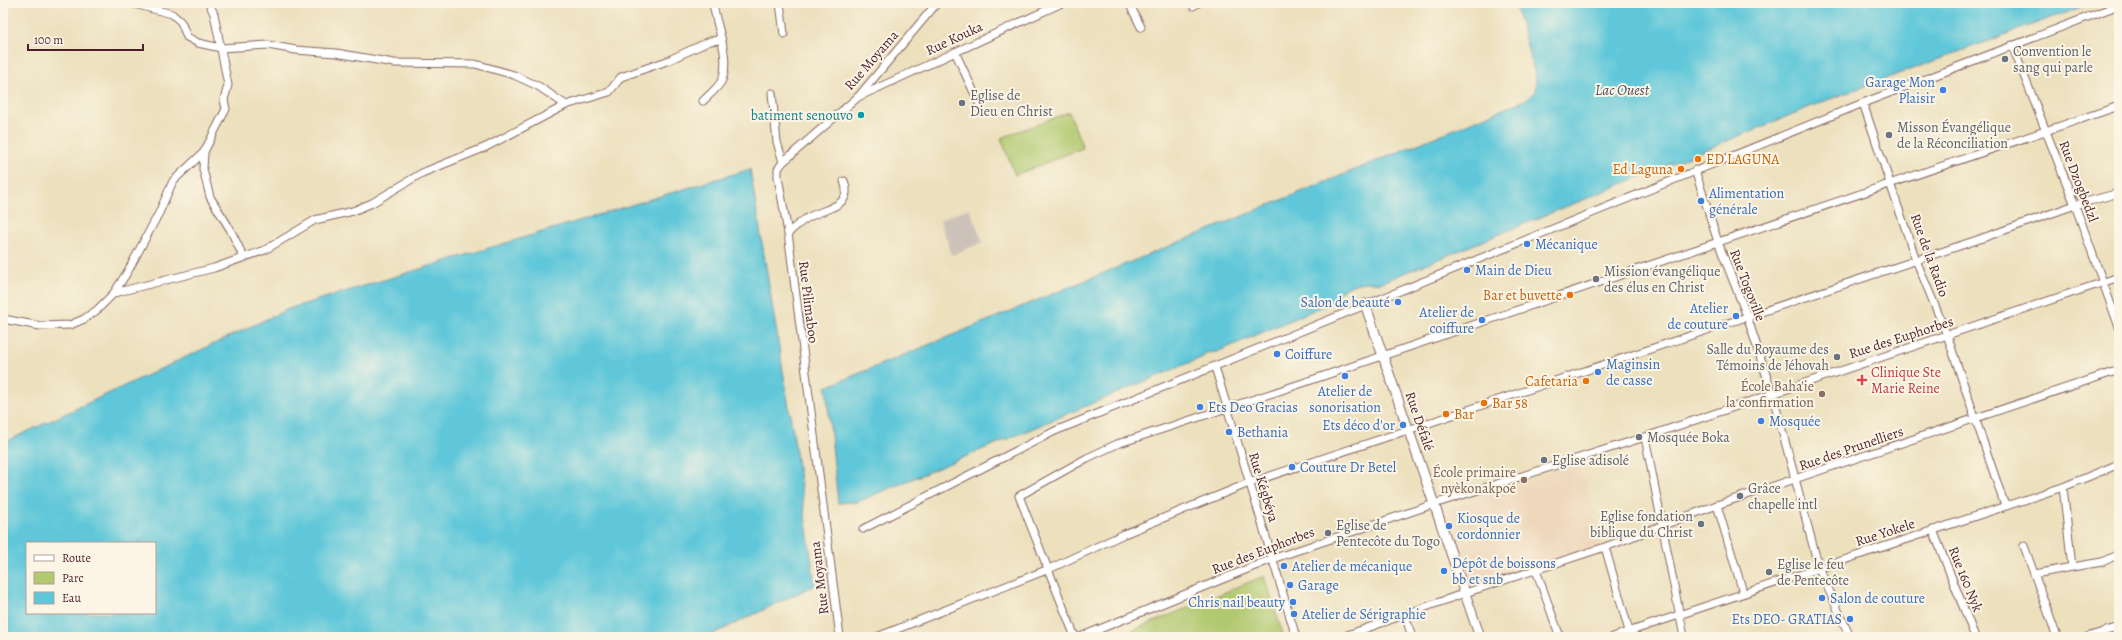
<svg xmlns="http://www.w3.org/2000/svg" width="2122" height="640" font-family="Alegreya,serif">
<rect width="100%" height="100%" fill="#fcf5e5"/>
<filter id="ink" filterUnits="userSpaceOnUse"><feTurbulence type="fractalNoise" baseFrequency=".025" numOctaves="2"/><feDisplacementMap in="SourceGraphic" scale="8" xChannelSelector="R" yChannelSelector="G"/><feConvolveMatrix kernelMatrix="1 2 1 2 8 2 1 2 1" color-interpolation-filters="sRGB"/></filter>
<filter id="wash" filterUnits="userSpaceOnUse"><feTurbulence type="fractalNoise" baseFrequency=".012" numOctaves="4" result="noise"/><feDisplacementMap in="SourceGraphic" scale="16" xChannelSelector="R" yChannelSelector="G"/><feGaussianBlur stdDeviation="0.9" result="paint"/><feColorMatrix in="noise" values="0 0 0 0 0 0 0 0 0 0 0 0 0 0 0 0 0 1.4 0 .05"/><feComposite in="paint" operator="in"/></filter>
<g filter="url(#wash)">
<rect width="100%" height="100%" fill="#ece0bd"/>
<path fill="#eed7bb" d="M1579 463 1603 545 1472 587 1445 516 1448 509Z"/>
<path fill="#ccc2b9" d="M969 208 983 242 952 255 940 220Z"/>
<g fill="#b1c96f" stroke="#7e744d">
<path d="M1069 112 1083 148 1015 175 1001 138Z"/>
<path d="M1264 576 1284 637H1117Z"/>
</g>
<g fill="#5ec7d9" stroke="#547382" fill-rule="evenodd">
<path d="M1515 3H2092L1822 102 1380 283C1357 279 1342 287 1328 304L1217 352 1205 353 1203 357 857 502 838 503 826 387 1525 100 1535 92 1536 78Z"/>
<path d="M750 169 793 432 815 585 707 637H3V443L288 309ZM27 543H155V613H27Z"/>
</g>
</g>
<g filter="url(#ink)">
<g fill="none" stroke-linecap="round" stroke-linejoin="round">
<g stroke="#83635e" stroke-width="9">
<g id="minor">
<path d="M131 3 172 14 181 22 187 37 198 43 221 48 268 45 296 50 336 53 394 63 475 64 514 75 538 86 566 105 609 92 621 77 667 61 710 41 721 40"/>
<path d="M209 3 214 14 228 85 224 100 226 109 204 152 203 169 210 197 230 229 244 258"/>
<path d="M780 3 784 34"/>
<path d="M1129 3 1141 27"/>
<path d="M1193 6 1198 3"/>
<path d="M2012 45 2075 205 2119 327"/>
<path d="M955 52 979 103"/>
<path d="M772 93 777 142 783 162 778 169V177L788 233 840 637"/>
<path d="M858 97 1062 3"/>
<path d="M703 101C709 95 719 87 722 80 731 56 716 27 713 3"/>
<path d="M1863 103 1916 260 1947 335 2005 506"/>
<path d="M783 162 858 97 937 3"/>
<path d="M1695 170 1718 242 1747 316 1772 393 1819 568 1850 637"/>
<path d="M788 233C795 227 802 220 811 216 827 208 854 206 844 181"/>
<path d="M114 293 128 271 159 213 173 181 204 152"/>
<path d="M3 319 40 326 70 325 84 319 97 310 114 293 214 268 265 250 315 220 353 211 372 203 422 173 486 147 566 105"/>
<path d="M1215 367 1296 637"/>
<path d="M1645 437 1684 637"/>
<path d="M1717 505 1743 592"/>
<path d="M863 529 1055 431 1863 103 2119 5"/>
<path d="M1933 530 1975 637"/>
<path d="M2024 546 2057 637"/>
<path d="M1605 547 1629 631"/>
<path d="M2072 567 2102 562 2119 554"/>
<path d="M1536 570 1560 637"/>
<path d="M2035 574 2072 567 2063 487"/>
<path d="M1405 615 1412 637"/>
<path d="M877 637 1049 569 1124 534 1249 483 1977 240 2075 205 2119 193"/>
<path d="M1075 637 1019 496 1087 458 1117 444 1282 390 2119 106"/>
<path d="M1080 637 1272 559 1434 504 1645 437 2119 277"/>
<path d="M1342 637 1465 593 1605 547 1717 505 2119 370"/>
<path d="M1613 637 2063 487 2119 464"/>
<path d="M2087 637 2119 627"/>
</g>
</g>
<g stroke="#83635e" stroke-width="11">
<path id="tertiary" d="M1365 304 1480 637"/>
</g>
<use href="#minor" stroke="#fff" stroke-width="7"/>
<use href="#tertiary" stroke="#fff" stroke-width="9"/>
</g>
</g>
<g fill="#6b7280" stroke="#fcf5e5" stroke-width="1.5">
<circle cx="2005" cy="59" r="4"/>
<circle cx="962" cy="103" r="4"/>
<circle cx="1889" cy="135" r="4"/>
<circle cx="1596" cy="279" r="4"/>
<circle cx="1837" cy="357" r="4"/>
<circle cx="1639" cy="437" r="4"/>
<circle cx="1544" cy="460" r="4"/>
<circle cx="1740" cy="496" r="4"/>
<circle cx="1701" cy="524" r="4"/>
<circle cx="1328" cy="533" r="4"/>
<circle cx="1769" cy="572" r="4"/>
</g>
<g fill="#3f7fe0" stroke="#fcf5e5" stroke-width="1.5">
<circle cx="1943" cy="90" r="4"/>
<circle cx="1701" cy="201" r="4"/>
<circle cx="1527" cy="244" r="4"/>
<circle cx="1467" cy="270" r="4"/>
<circle cx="1398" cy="302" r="4"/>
<circle cx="1736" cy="316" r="4"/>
<circle cx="1482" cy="320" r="4"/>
<circle cx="1277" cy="354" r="4"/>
<circle cx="1598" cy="372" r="4"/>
<circle cx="1345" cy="376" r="4"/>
<circle cx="1200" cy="407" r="4"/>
<circle cx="1761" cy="421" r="4"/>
<circle cx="1403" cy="425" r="4"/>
<circle cx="1229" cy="432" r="4"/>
<circle cx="1292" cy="467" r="4"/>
<circle cx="1449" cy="526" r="4"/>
<circle cx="1284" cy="566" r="4"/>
<circle cx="1444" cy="571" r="4"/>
<circle cx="1290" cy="585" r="4"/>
<circle cx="1822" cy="598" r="4"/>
<circle cx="1293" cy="602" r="4"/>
<circle cx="1294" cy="614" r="4"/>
<circle cx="1850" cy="619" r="4"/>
</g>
<circle fill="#0f9aa8" stroke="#fcf5e5" stroke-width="1.5" cx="861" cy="115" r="4"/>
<g fill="#e8710a" stroke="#fcf5e5" stroke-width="1.5">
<circle cx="1698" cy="159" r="4"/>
<circle cx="1681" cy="169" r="4"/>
<circle cx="1570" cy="295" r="4"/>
<circle cx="1586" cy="381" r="4"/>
<circle cx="1484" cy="403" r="4"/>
<circle cx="1446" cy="414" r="4"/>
</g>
<path fill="#e0444e" stroke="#fcf5e5" stroke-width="1.5" d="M1860 374h4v4h4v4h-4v4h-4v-4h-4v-4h4z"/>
<g fill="#8d6e63" stroke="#fcf5e5" stroke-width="1.5">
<circle cx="1822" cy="394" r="4"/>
<circle cx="1524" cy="480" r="4"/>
</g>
<g text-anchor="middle" stroke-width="4" stroke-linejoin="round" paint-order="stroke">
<g font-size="14" fill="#4a1f2b" stroke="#fcf5e5">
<text transform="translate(954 38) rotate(-25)" y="5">Rue Kouka</text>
<text transform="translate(871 60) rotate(-49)" y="5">Rue Moyama</text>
<text transform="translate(2079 181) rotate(69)" y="5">Rue Dzogbedzl</text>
<text transform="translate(1930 255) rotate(70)" y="5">Rue de la Radio</text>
<text transform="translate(1748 285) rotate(69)" y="5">Rue Togoville</text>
<text transform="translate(809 302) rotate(83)" y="5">Rue Pilimaboo</text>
<text transform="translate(1901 337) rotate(-18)" y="5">Rue des Euphorbes</text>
<text transform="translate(1420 421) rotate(71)" y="5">Rue Défalé</text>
<text transform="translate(1851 448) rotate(-19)" y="5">Rue des Prunelliers</text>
<text transform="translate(1264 487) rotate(73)" y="5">Rue Kégbéya</text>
<text transform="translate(1885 532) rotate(-18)" y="5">Rue Yokele</text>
<text transform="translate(1263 550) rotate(-21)" y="5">Rue des Euphorbes</text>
<text transform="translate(819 578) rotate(-97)" y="5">Rue Moyama</text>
<text transform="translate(1966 579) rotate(68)" y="5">Rue 160 Nyk</text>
</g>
<g font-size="14" fill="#5b616d" stroke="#fcf5e5" text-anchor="start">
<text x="2013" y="56">Convention le<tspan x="2013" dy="16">sang qui parle</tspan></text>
<text x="970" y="100">Eglise de<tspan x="970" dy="16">Dieu en Christ</tspan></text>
<text x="1897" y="132">Misson Évangélique<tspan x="1897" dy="16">de la Réconciliation</tspan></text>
<text x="1604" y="276">Mission évangélique<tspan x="1604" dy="16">des élus en Christ</tspan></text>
<text x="1829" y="354" text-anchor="end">Salle du Royaume des<tspan x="1829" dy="16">Témoins de Jéhovah</tspan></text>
<text x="1647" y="442">Mosquée Boka</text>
<text x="1552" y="465">Eglise adisolé</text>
<text x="1748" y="493">Grâce<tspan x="1748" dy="16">chapelle intl</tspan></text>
<text x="1693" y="521" text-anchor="end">Eglise fondation<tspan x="1693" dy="16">biblique du Christ</tspan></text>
<text x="1336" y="530">Eglise de<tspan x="1336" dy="16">Pentecôte du Togo</tspan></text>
<text x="1777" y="569">Eglise le feu<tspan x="1777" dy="16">de Pentecôte</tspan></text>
</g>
<g font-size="14" fill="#366cbe" stroke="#fcf5e5" text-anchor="start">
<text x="1935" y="87" text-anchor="end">Garage Mon<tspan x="1935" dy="16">Plaisir</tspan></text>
<text x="1709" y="198">Alimentation<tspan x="1709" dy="16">générale</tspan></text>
<text x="1535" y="249">Mécanique</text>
<text x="1475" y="275">Main de Dieu</text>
<text x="1390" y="307" text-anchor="end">Salon de beauté</text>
<text x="1728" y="313" text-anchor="end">Atelier<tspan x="1728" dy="16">de couture</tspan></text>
<text x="1474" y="317" text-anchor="end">Atelier de<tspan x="1474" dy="16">coiffure</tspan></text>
<text x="1285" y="359">Coiffure</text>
<text x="1606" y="369">Maginsin<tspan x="1606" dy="16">de casse</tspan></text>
<text x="1345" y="396" text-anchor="middle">Atelier de<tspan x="1345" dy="16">sonorisation</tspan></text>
<text x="1208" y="412">Ets Deo Gracias</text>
<text x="1769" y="426">Mosquée</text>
<text x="1395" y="430" text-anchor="end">Ets déco d'or</text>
<text x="1237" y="437">Bethania</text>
<text x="1300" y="472">Couture Dr Betel</text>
<text x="1457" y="523">Kiosque de<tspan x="1457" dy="16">cordonnier</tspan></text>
<text x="1452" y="568">Dépôt de boissons<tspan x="1452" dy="16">bb et snb</tspan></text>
<text x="1292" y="571">Atelier de mécanique</text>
<text x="1298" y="590">Garage</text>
<text x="1830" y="603">Salon de couture</text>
<text x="1285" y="607" text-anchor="end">Chris nail beauty</text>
<text x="1302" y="619">Atelier de Sérigraphie</text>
<text x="1842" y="624" text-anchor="end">Ets DEO- GRATIAS</text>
</g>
<g font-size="14" fill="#0d838f" stroke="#fcf5e5" text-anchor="end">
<text x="853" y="120">batiment senouvo</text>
</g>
<g font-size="14" fill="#c56008" stroke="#fcf5e5" text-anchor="start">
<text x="1706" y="164">ED LAGUNA</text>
<text x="1673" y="174" text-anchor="end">Ed Laguna</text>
<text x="1562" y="300" text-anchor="end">Bar et buvette</text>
<text x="1578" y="386" text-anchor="end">Cafetaria</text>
<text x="1492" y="408">Bar 58</text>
<text x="1454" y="419">Bar</text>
</g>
<g font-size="14" fill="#be3a42" stroke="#fcf5e5" text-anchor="start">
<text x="1871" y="377">Clinique Ste<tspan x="1871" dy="16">Marie Reine</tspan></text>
</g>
<g font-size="14" fill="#785e54" stroke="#fcf5e5" text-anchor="end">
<text x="1814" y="391">École Baha'ie<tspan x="1814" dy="16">la confirmation</tspan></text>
<text x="1516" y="477">École primaire<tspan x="1516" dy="16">nyèkonakpoé</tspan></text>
</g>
<g font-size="15" font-style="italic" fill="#50515f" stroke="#fcf5e5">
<text x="1622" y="95">Lac Ouest</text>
</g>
</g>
<rect width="2122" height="640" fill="none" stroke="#fcf5e5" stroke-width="16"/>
<rect x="26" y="542" width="130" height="72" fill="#fcf5e5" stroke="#b59f9b"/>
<rect x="34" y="555" width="20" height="6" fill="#ffffff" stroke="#b59f9b"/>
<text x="62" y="562" font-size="12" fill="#4a1f2b">Route</text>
<rect x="34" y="572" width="20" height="12" fill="#b1c96f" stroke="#b59f9b"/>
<text x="62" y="582" font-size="12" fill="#4a1f2b">Parc</text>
<rect x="34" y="592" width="20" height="12" fill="#5ec7d9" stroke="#b59f9b"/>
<text x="62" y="602" font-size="12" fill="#4a1f2b">Eau</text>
<path d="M28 44v6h115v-6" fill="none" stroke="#4a1f2b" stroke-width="2"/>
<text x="34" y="44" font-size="12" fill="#4a1f2b" stroke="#fcf5e5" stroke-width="3" paint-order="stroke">100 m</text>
</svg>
